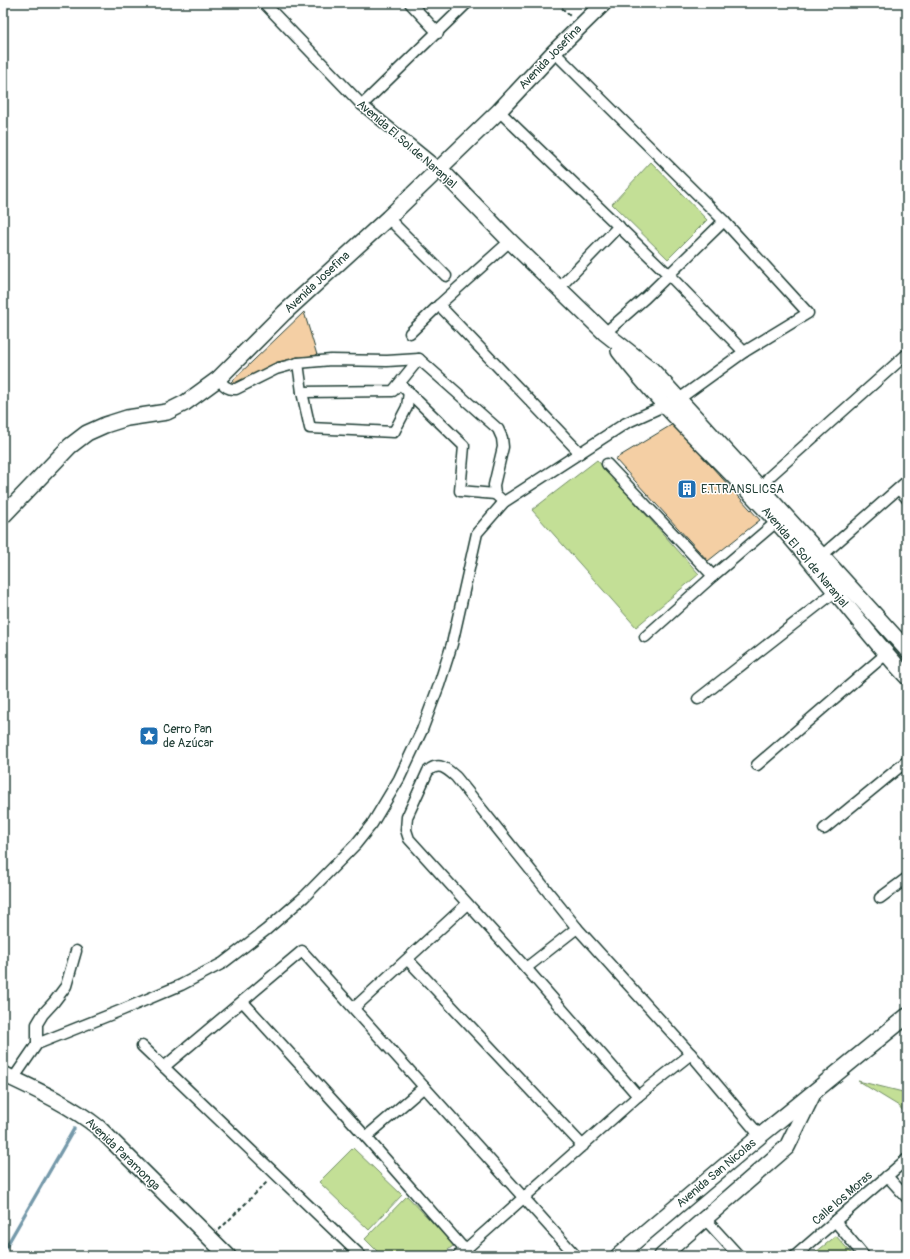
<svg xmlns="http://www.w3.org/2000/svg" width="910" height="1259" font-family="Pangolin,sans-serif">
<rect width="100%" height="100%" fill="#fff"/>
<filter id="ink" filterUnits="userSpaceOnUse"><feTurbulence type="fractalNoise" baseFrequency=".025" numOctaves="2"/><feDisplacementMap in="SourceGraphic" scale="8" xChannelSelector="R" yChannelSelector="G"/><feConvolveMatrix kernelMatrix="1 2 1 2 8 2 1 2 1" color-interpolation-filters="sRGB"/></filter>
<g filter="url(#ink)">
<g fill="#c3df96" stroke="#718e65">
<path d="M651 162 707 220 668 259 612 204Z"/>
<path d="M597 460 699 574 636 627 532 510Z"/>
<path d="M858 1081 907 1093V1116L899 1106Z"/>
<path d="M353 1148 402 1195 369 1230 319 1182Z"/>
<path d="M407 1196 454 1245 441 1256H382L365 1239Z"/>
<path d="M836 1236 854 1256H811Z"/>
</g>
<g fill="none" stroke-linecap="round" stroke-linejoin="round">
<path stroke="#7599aa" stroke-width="3.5" d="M3 1252 74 1129"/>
</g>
<g fill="#f4cfa4" stroke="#1f3d34">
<path d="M304 312 317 355 277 362 268 367 233 389 229 384Z"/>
<path d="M673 424 760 520 708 561 615 459Z"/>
</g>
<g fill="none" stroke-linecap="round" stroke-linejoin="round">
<g stroke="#1f3d34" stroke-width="13">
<g id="street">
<path d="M264 3 362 105 439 168"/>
<path d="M410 3 438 33"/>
<path d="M362 105 467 3"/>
<path d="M499 111 669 275 744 352"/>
<path d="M388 218 446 276"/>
<path d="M559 288 619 226"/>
<path d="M439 305 580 453"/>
<path d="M410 333 439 305 510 241"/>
<path d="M605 333 645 298 724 221"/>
<path d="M298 363 302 392 310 428 394 432 407 407 409 392"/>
<path d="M218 379C224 385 227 390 236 389L276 369 298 363 331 360 387 361 419 359 498 429 502 438 503 447 494 485 495 494 504 502"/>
<path d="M400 384 464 446 460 491 495 494"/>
<path d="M302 392 393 391 419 359"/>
<path d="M607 464 713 576"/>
<path d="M899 489 907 499"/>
<path d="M758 493 769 477 907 354"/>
<path d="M818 559 907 481"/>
<path d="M645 637 713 576 781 518"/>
<path d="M698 699 836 591"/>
<path d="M757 765 886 654"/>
<path d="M824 829 907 761"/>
<path d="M880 898 907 878"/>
<path d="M408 960 583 1146"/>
<path d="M526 968 577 928"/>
<path d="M243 1002 366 1137 465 1250"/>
<path d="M354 1008 467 904"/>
<path d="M37 1044V1024L43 1014 54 1002 66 986 76 951"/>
<path d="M142 1046 361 1256"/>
<path d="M164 1067 302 951 576 1256"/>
<path d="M13 1079 37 1044 122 1010 181 985 223 963 266 930 304 897 356 844 372 824 399 779 422 730 439 685 452 644 477 533 504 502 626 423 679 399 744 352 808 313 724 221 554 52"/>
<path d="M638 1096 526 968 409 839 406 830 407 817 428 771C439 761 447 769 456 777L577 928 691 1054 760 1136"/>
<path d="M366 1137 424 1087"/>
<path d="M887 1176 907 1198"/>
<path d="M705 1219 739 1256"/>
<path d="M835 1221 864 1256"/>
<path d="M458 1256 638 1096 691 1054"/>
<path d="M795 1256 907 1159"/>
</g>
</g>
<g stroke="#1f3d34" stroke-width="18">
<g id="secondary">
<path d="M439 168 510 241 605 333 652 370 761 489 907 650"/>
<path d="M619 351C666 413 725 464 777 522 822 572 861 627 907 677"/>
<path d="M3 516 70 446 87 433 105 425 127 418 167 412 185 403 218 379 284 313 388 218 499 111 554 52 604 3"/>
<path d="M3 1074C37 1090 70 1105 99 1128L228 1256"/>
<path d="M618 1256 760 1136 907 1016"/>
<path d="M662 1256 787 1147 812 1096"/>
</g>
</g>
<g stroke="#1f3d34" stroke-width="2" stroke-dasharray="4 3" stroke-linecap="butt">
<path d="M557 3 571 17"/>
<path d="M219 1230 268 1181"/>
</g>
<use href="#street" stroke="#fff" stroke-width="10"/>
<use href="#secondary" stroke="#fff" stroke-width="15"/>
</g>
</g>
<defs>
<g id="building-square" transform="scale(1)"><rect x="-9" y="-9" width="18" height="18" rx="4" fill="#1f6fb2" stroke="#fff"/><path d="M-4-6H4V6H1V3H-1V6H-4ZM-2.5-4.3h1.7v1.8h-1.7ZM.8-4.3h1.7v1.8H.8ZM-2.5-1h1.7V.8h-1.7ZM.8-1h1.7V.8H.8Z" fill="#fff"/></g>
<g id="sight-square" transform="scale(1)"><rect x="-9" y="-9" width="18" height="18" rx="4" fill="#1f6fb2" stroke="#fff"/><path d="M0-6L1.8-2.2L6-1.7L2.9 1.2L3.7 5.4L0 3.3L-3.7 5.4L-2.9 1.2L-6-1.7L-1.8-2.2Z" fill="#fff"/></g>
</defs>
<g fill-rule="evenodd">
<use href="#building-square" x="687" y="489"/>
<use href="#sight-square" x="149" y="736"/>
</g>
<g text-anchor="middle" stroke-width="3" stroke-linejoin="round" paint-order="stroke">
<g font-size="12" fill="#1f3d34" stroke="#fff">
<text transform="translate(550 57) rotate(-46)" y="4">Avenida Josefina</text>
<text transform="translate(407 144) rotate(41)" y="4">Avenida El Sol de Naranjal</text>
<text transform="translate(317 282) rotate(-43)" y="4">Avenida Josefina</text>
<text transform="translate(805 557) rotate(50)" y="4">Avenida El Sol de Naranjal</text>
<text transform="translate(123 1154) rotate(44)" y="4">Avenida Paramonga</text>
<text transform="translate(716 1173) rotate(-40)" y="4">Avenida San Nicolas</text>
<text transform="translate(842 1198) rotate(-41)" y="4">Calle los Moras</text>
</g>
<g font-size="12" fill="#1f3d34" stroke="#fff" text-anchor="start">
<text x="701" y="493">E.T.TRANSLICSA</text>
<text x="163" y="733">Cerro Pan<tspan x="163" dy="14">de Azúcar</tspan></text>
</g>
</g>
<rect width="910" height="1259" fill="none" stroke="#fff" stroke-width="16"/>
<rect x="8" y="8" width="894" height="1243" fill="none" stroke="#1f3d34" stroke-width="1.5" filter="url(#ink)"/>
</svg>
